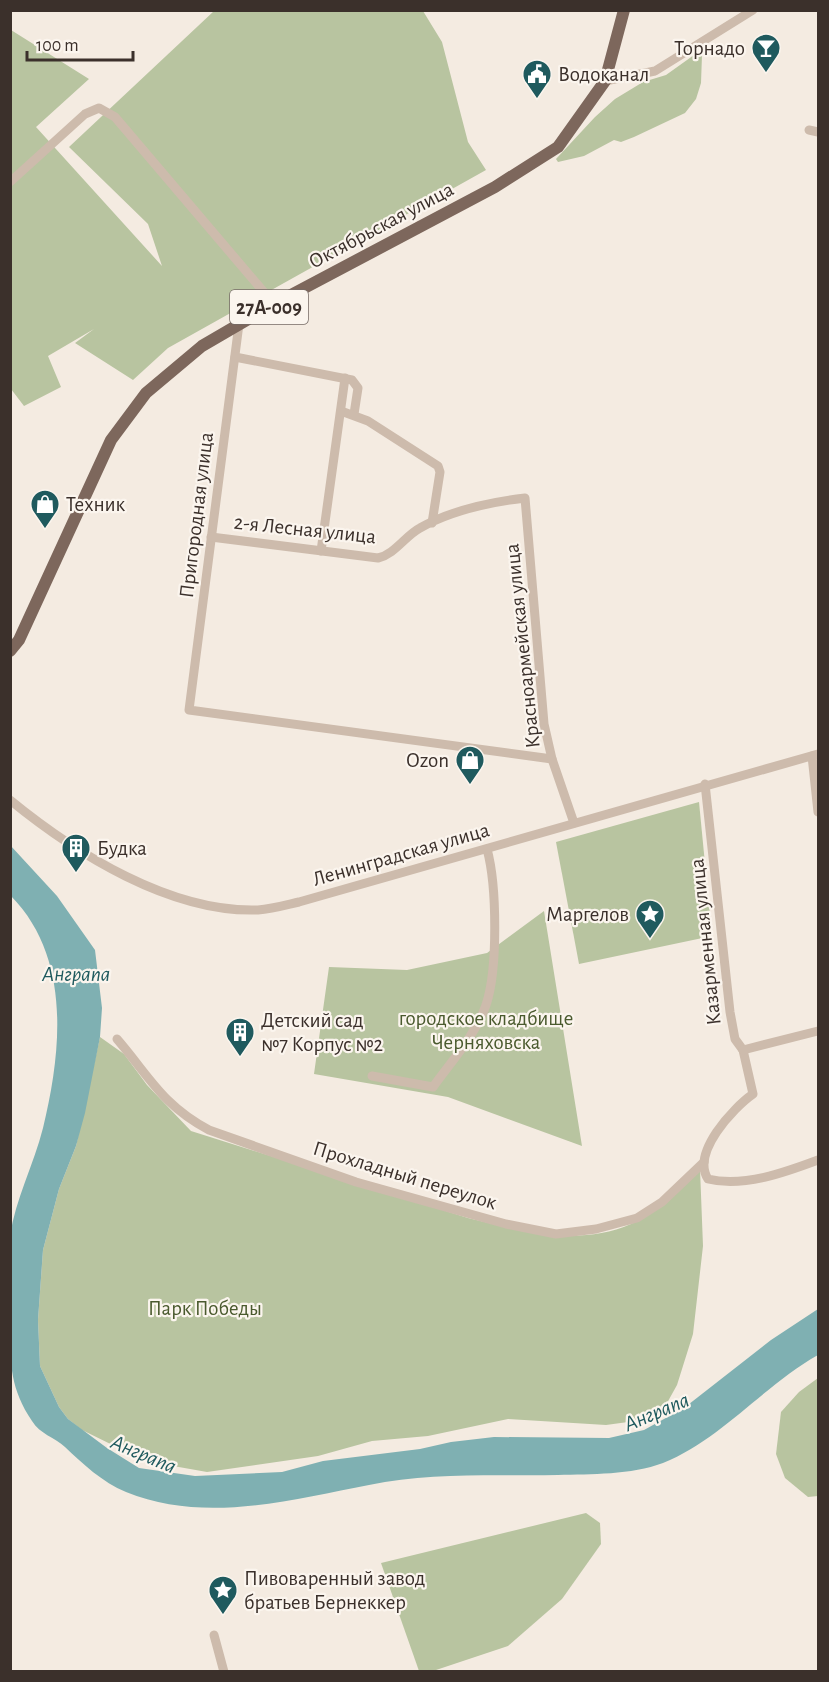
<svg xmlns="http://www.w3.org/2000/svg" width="829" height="1682" font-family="'Alegreya Sans',sans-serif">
<rect width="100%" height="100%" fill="#f4ebe1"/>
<g fill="#b8c4a0">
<path d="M214 11H423L442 42 468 142 486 170 168 348 133 380 75 343 94 329 48 356 61 387 24 406 11 389V30L89 79 36 127 162 266 148 224 69 147Z"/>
<path d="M694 55H702L701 83 696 99 685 113 634 137 621 142 614 140 584 156 558 162 556 159 595 117 615 99 643 82 666 75Z"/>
<path d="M699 802 712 936 579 964 556 842Z"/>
<path d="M544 911 582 1146 448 1097 314 1074 329 967 407 970 487 953Z"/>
<path d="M100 1037 124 1054 147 1085 191 1131 468 1218C522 1231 578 1247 631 1224 647 1217 684 1182 700 1169L703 1246 693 1334 677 1385 667 1403 650 1419 606 1425 508 1419 428 1436 372 1441 318 1456 207 1472 145 1461 82 1430 68 1419 59 1407 40 1366 38 1320 43 1250 59 1189 76 1146Z"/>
<path d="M818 1378V1496L808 1497 785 1478 776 1454 781 1412 799 1392Z"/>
<path d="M586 1513 600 1523 601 1544 562 1599 508 1646 433 1671H419L381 1563Z"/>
</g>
<path fill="#7fb0b2" d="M10 845 57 896 95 950 102 1008 100 1037 85 1113 76 1146 59 1189 43 1250 38 1320 40 1366 59 1407 68 1419 107 1448 139 1468 195 1476 282 1472 323 1461 420 1449 451 1442 494 1437 609 1438 644 1430 684 1408 771 1340 818 1309V1355C763 1386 722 1439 663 1463 631 1475 591 1474 558 1475 495 1476 430 1472 369 1485 291 1500 204 1524 126 1492 102 1482 83 1464 65 1447 54 1437 40 1434 32 1421 9 1387 10 1360 10 1320 10 1293 7 1263 10 1236 15 1200 34 1164 43 1128 62 1050 71 957 11 896Z"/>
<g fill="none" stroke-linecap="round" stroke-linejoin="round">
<g stroke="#cdbbac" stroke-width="9">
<path d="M605 81 655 71 753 10"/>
<path d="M809 130 818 132"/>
<path d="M10 182 85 114 99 108 115 117 274 304"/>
<path d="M239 324 189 710 552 759"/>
<path d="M235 357 352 380 358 388 354 414"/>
<path d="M341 411 368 421 438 466 440 472 432 523"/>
<path d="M211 537 378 558C395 554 405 536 420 528 450 511 491 502 525 498L544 724 552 759 574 823"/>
<path d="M321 551 345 378"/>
<path d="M812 756 818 812"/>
<path d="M705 784 730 1012 735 1039 743 1050"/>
<path d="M10 800C76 854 171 913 258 910 272 909 286 905 299 902L818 754"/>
<path d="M117 1039C149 1076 162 1105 209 1130L356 1182 506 1224 556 1234 596 1229 637 1218 662 1202 704 1162"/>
<path d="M743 1050 753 1094C733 1108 691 1153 708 1179 743 1188 786 1172 818 1160"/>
<path d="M743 1050 818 1031"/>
<path d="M372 1076 433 1087C451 1062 476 1034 486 1005 498 969 497 886 487 849"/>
<path d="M214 1635 224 1672"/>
</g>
<path stroke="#7d675c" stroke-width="12" d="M10 651 19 640 111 440 146 393 202 346 274 304 495 187 558 147 605 81 624 10"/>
</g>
<defs>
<g id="bar-pin" transform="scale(1.5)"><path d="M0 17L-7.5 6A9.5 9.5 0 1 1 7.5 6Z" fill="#1f5a5e" stroke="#fbf5ee"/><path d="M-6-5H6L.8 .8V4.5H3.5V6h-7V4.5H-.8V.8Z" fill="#fff"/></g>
<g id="civic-pin" transform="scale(1.5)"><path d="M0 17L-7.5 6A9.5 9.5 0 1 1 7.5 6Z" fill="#1f5a5e" stroke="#fbf5ee"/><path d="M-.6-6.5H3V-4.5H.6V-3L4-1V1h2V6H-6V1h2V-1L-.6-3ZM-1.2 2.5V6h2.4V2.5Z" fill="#fff"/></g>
<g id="shop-pin" transform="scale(1.5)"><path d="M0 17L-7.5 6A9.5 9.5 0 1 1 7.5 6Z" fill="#1f5a5e" stroke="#fbf5ee"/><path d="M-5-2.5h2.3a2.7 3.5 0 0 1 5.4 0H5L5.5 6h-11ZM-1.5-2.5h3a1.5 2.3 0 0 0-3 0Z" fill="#fff"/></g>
<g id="building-pin" transform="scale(1.5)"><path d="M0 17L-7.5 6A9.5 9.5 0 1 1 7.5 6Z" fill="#1f5a5e" stroke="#fbf5ee"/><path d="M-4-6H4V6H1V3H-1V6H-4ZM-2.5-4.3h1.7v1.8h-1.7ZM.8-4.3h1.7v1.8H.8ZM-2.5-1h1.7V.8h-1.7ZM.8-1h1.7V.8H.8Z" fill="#fff"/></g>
<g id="sight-pin" transform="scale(1.5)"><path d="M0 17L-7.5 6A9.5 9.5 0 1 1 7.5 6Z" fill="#1f5a5e" stroke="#fbf5ee"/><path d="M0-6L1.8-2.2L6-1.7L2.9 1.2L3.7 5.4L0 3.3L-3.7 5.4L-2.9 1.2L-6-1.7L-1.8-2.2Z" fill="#fff"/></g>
</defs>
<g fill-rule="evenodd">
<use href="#bar-pin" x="766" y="48"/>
<use href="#civic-pin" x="537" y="74"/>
<use href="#shop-pin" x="45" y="504"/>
<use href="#shop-pin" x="470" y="760"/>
<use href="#building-pin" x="76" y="848"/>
<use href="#sight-pin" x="650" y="914"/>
<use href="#building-pin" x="240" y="1032"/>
<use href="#sight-pin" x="223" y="1590"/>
</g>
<g text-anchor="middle" stroke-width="4.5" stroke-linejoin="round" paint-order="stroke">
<rect fill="#fbf5ee" stroke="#756b66" stroke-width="1.5" x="230" y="290" width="78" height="34" rx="4.5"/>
<g font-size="20" font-weight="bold" fill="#3b302b">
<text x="269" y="314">27А-009</text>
</g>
<g font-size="21" fill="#3b302b" stroke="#fbf5ee" text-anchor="start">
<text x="745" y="55" text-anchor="end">Торнадо</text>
<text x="558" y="81">Водоканал</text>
<text x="66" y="511">Техник</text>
<text x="449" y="767" text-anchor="end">Ozon</text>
<text x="97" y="855">Будка</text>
<text x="629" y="921" text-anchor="end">Маргелов</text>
<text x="261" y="1027">Детский сад<tspan x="261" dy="24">№7 Корпус №2</tspan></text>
<text x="244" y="1585">Пивоваренный завод<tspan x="244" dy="24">братьев Бернеккер</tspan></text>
</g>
<g font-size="21" fill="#3b302b" stroke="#fbf5ee">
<text transform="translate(381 225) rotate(-28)" y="7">Октябрьская улица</text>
<text transform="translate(196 515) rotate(-83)" y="7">Пригородная улица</text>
<text transform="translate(305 529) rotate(6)" y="7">2-я Лесная улица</text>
<text transform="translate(522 646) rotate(-96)" y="7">Красноармейская улица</text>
<text transform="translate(401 854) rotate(-16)" y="7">Ленинградская улица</text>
<text transform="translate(705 942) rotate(-96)" y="7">Казарменная улица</text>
<text transform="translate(405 1175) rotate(17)" y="7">Прохладный переулок</text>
</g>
<g font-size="21" fill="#4a5a2e" stroke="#fbf5ee">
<text x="486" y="1025">городское кладбище<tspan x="486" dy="24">Черняховска</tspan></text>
<text x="205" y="1315">Парк Победы</text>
</g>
<g font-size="22" font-style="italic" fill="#1f5a5e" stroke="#fbf5ee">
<text x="76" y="981">Анграпа</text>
<text transform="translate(656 1411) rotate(-23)" y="8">Анграпа</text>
<text transform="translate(144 1453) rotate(23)" y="8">Анграпа</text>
</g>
</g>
<rect width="829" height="1682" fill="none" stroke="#3b302b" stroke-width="24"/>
<path d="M27 51v9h106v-9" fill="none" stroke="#3b302b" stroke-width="3"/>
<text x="36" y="51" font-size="18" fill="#3b302b" stroke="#fbf5ee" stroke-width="4.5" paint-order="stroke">100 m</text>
</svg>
